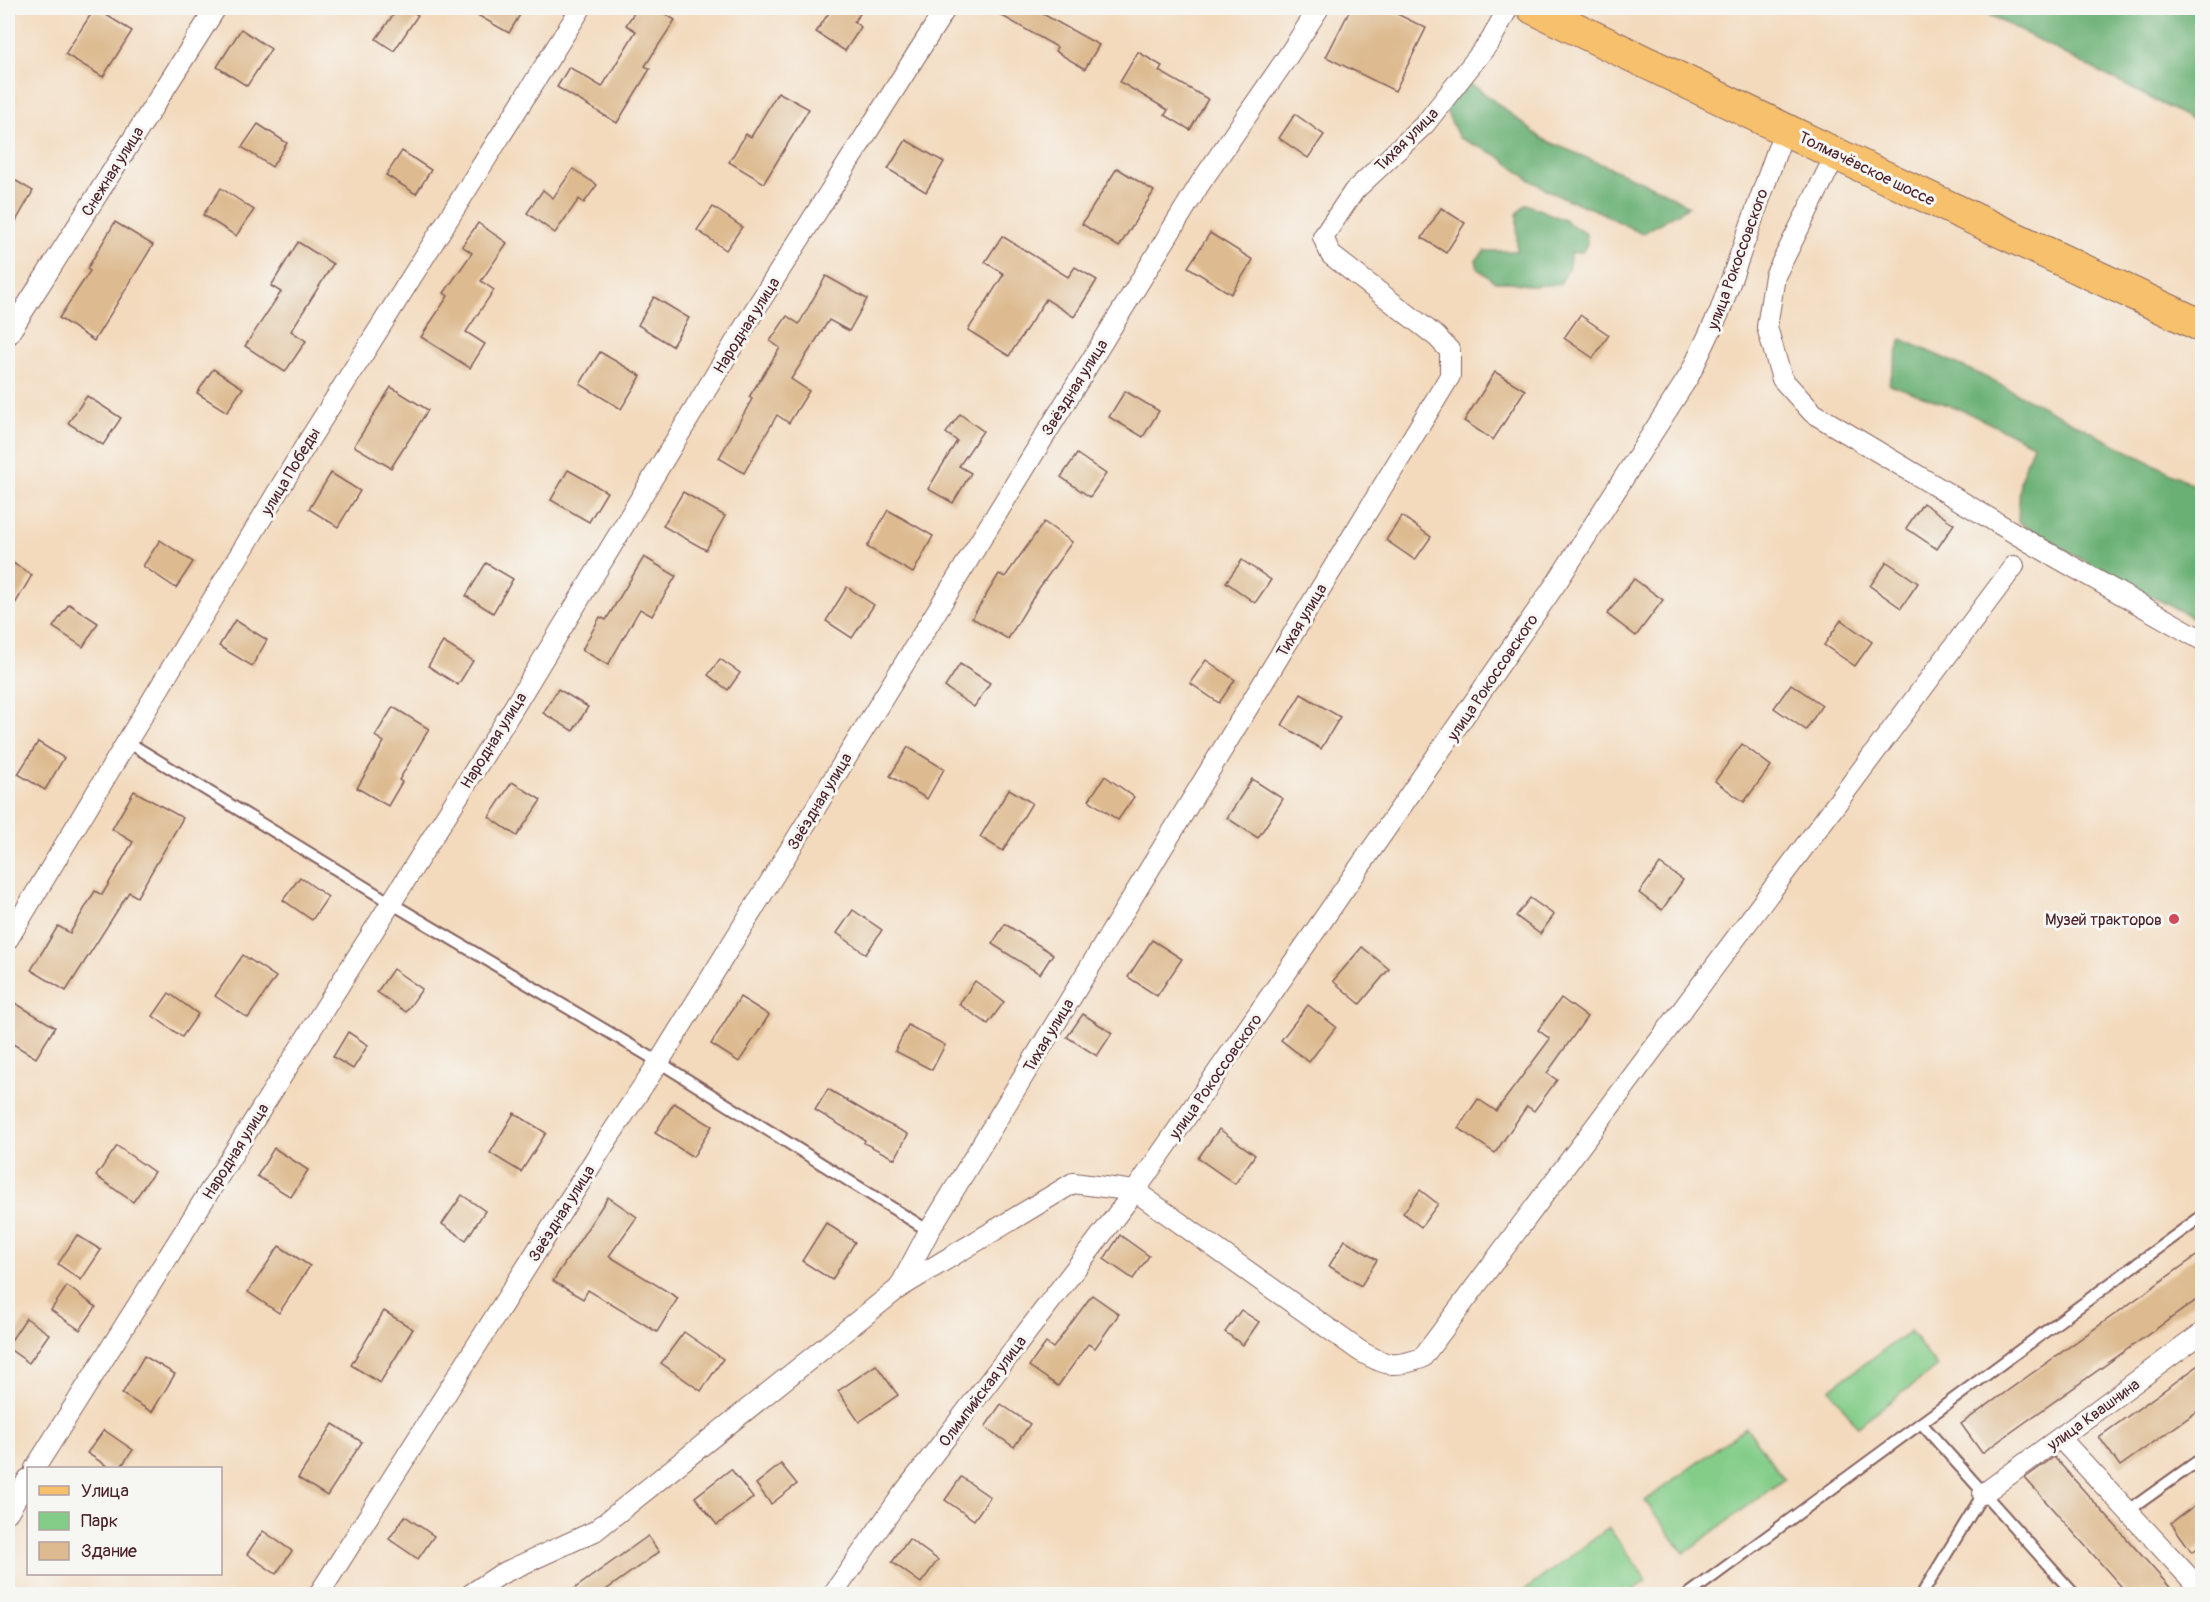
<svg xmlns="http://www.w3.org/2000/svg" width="2210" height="1602" font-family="Pangolin,sans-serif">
<rect width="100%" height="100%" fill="#f6f6f2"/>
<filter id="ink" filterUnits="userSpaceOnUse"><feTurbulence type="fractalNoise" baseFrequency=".0167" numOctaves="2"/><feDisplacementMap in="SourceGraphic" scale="12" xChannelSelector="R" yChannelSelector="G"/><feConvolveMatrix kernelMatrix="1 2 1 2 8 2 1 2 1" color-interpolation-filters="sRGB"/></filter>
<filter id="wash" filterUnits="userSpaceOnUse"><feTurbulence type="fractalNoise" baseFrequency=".008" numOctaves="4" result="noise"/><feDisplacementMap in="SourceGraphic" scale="24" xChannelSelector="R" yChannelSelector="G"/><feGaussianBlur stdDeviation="1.35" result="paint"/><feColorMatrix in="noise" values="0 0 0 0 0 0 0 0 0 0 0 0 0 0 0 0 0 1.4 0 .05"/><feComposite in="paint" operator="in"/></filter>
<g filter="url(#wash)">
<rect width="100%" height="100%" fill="#f3dabd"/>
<g fill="#84cd89" stroke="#67765a" stroke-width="1.5">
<path d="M1910 1331 1937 1367 1857 1426 1830 1389Z"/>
<path d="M1746 1427 1784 1479 1684 1553 1645 1501Z"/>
<path d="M1609 1528 1647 1580 1627 1594H1529L1525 1590Z"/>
</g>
<g fill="#6bb075" stroke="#5a6850" stroke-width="1.5">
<path d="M1974 8H2202V125L1984 12Z"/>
<path d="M1462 81 1477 88 1543 139 1659 189 1689 206 1642 234 1600 212 1557 195 1530 180 1497 155 1459 138 1440 98Z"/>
<path d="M1526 204 1562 219 1586 234 1587 244 1582 252 1571 253 1568 269 1560 284 1533 286 1510 282H1495L1478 269 1476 260 1485 251H1517V214Z"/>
<path d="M1901 339 1975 372 2202 489V622L2100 570 2018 522 2020 481 2033 444 1962 410 1889 384Z"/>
</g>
<g id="blocks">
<g fill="#ddba8f">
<path d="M95 8 132 31 103 77 65 54Z"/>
<path d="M398 8H407L418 15 394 51 376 39Z"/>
<path d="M465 8H524L509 33Z"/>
<path d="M637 8H656L675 20 645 66 650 69 617 123 557 87 569 67 602 87 636 31 626 25Z"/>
<path d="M832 8H864L854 22 861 27 845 51 816 32Z"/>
<path d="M988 8H1032L1099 45 1085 69 1055 51 1057 47Z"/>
<path d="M1351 8H1385L1426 28 1395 91 1326 57Z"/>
<path d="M241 29 271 49 247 86 217 67Z"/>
<path d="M1138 52 1162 66 1159 71 1208 99 1190 130 1165 115 1168 110 1120 82Z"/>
<path d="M778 92 809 109 764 183 729 162 746 134 751 137Z"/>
<path d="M1295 114 1324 135 1308 158 1279 138Z"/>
<path d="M258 124 287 143 272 167 242 147Z"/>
<path d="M906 140 944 162 926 192 888 169Z"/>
<path d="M402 151 431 170 416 194 386 175Z"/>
<path d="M1117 168 1154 191 1119 247 1082 224Z"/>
<path d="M573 169 597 185 584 203 579 199 555 233 527 213 543 190 553 198Z"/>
<path d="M8 176 33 191 8 235Z"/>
<path d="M221 188 254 210 236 236 203 215Z"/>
<path d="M713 207 742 227 726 250 697 230Z"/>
<path d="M1441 208 1465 223 1446 253 1422 238Z"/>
<path d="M115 222 153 245 94 341 59 318 90 271 87 269Z"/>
<path d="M478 223 507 243 481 281 494 290 466 332 485 344 470 368 421 337 448 296 444 293 472 253 462 246Z"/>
<path d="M1210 233 1253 260 1231 294 1188 267Z"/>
<path d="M1002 236 1068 277 1075 267 1097 280 1074 317 1046 299 1009 356 968 330 1004 274 985 262Z"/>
<path d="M298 242 333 264 291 331 306 341 285 372 245 346 281 292 271 286Z"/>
<path d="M826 276 867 299 849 331 829 320 791 379 809 391 789 423 777 415 744 473 719 458 752 399 749 397 780 348 770 341 787 316 799 324Z"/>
<path d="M654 297 689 318 672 346 638 325Z"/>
<path d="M1580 315 1609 335 1593 358 1564 338Z"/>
<path d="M600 352 641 376 621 409 580 384Z"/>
<path d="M213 369 243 388 227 412 197 393Z"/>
<path d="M1495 372 1525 390 1493 440 1464 421Z"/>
<path d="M391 387 428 410 391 468 354 446Z"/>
<path d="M1125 391 1159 411 1143 437 1109 417Z"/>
<path d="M87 396 121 418 103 445 68 423Z"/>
<path d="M960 414 983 431 959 466 971 473 953 503 928 489 957 441 946 433Z"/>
<path d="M1077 454 1106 474 1090 497 1061 477Z"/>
<path d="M568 470 607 492 589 522 551 500Z"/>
<path d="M331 473 360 491 338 527 309 509Z"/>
<path d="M683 492 725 516 706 550 663 526Z"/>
<path d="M1923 503 1954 524 1937 549 1906 528Z"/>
<path d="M888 510 933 536 913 573 867 547Z"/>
<path d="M1402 516 1431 537 1415 560 1386 540Z"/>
<path d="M1044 522 1072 542 1037 591 1008 639 972 618 999 574 1005 577Z"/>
<path d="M160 540 193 562 176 588 143 566Z"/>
<path d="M644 557 676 576 652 616 640 609 608 665 582 650 600 617 606 620Z"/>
<path d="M8 560 32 575 8 616Z"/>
<path d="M1242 560 1271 580 1255 603 1226 582Z"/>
<path d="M1887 562 1918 583 1901 608 1870 586Z"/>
<path d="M486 563 513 579 493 613 466 596Z"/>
<path d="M1634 579 1663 600 1636 636 1607 614Z"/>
<path d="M847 587 874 605 852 638 826 621Z"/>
<path d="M69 604 98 623 83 647 53 627Z"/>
<path d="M235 620 267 640 252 666 219 646Z"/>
<path d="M1841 620 1872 642 1855 666 1824 645Z"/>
<path d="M443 642 473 661 458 685 428 666Z"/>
<path d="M720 659 740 673 728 690 708 675Z"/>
<path d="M1206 660 1235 680 1219 703 1190 683Z"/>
<path d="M960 664 990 683 974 707 945 687Z"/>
<path d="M1791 684 1822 705 1806 730 1774 708Z"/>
<path d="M558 689 588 707 573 731 543 713Z"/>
<path d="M1301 694 1340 717 1321 749 1282 725Z"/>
<path d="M393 707 429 729 399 780 402 782 388 806 357 788 384 742 375 736Z"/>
<path d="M38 742 64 758 45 790 18 774Z"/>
<path d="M1742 744 1771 766 1744 802 1715 781Z"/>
<path d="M908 747 944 769 927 799 890 776Z"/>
<path d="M1105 776 1134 797 1118 820 1089 800Z"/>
<path d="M1252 779 1283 799 1258 838 1227 818Z"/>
<path d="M512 782 541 800 517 836 489 817Z"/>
<path d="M1009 789 1032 803 1003 851 980 837Z"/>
<path d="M134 791 183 818 137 897 129 892 66 991 31 970 58 926 70 933 95 891 102 895 133 842 112 829Z"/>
<path d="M1660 864 1683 880 1662 910 1639 893Z"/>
<path d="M300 877 328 897 312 920 283 900Z"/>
<path d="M1530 898 1554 915 1540 934 1516 916Z"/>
<path d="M853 910 882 930 866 954 837 933Z"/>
<path d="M1005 924 1053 954 1040 974 992 944Z"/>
<path d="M1152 940 1182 959 1157 996 1128 977Z"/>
<path d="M1362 947 1389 969 1360 1004 1333 981Z"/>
<path d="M243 955 276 977 248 1018 215 996Z"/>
<path d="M393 969 422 989 406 1012 377 992Z"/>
<path d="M975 981 1004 1002 988 1024 959 1004Z"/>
<path d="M169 993 198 1014 182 1037 153 1016Z"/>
<path d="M740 997 769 1015 739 1062 711 1044Z"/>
<path d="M1561 998 1587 1017 1547 1073 1557 1080 1534 1111 1527 1106 1495 1153 1458 1128 1478 1099 1496 1111 1550 1039 1538 1030Z"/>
<path d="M15 1003 55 1027 36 1058 8 1041V1016Z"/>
<path d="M1308 1005 1336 1027 1309 1062 1281 1040Z"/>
<path d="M1083 1014 1112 1033 1097 1056 1067 1037Z"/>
<path d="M908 1025 945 1045 932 1070 895 1051Z"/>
<path d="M348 1032 368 1045 353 1069 333 1057Z"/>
<path d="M828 1089 876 1118 908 1134 895 1159 864 1143 865 1140 815 1110Z"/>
<path d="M674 1103 712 1126 693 1157 655 1133Z"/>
<path d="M514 1113 546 1133 521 1172 490 1153Z"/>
<path d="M1219 1129 1255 1155 1235 1184 1198 1158Z"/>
<path d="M117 1146 154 1172 133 1202 96 1176Z"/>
<path d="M274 1148 308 1170 291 1197 257 1176Z"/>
<path d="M1420 1190 1438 1204 1421 1227 1403 1213Z"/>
<path d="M462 1195 485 1211 466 1240 442 1224Z"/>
<path d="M608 1197 637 1217 609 1256 678 1298 657 1332 588 1290 583 1299 553 1281Z"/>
<path d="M826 1223 855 1242 832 1280 802 1261Z"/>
<path d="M77 1235 101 1250 81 1280 58 1264Z"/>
<path d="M1120 1235 1149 1256 1133 1279 1104 1259Z"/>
<path d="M1345 1240 1377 1260 1361 1286 1329 1266Z"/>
<path d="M279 1246 310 1266 279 1313 248 1292Z"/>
<path d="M2202 1252V1296L1982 1453 1961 1424Z"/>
<path d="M67 1286 96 1307 80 1330 51 1310Z"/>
<path d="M1092 1295 1119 1314 1095 1348 1088 1344 1058 1386 1029 1366 1046 1343 1053 1348Z"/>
<path d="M1241 1310 1259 1322 1243 1345 1225 1332Z"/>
<path d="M384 1311 413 1329 380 1383 351 1365Z"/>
<path d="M26 1318 49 1334 29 1363 8 1348V1345Z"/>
<path d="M684 1332 723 1359 701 1391 661 1363Z"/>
<path d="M144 1356 175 1374 152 1412 122 1394Z"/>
<path d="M2202 1363V1408L2120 1466 2099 1437Z"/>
<path d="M876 1365 898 1395 859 1422 838 1391Z"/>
<path d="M1001 1404 1030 1424 1014 1447 985 1427Z"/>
<path d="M333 1424 362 1442 327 1496 298 1478Z"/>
<path d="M104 1430 133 1450 120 1468H110L87 1453Z"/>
<path d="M2054 1457 2176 1594H2128L2025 1478Z"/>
<path d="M781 1464 797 1484 771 1504 756 1484Z"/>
<path d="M731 1469 753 1498 717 1525 695 1497Z"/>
<path d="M961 1477 990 1497 974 1520 945 1500Z"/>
<path d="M2202 1500V1545L2192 1552 2171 1523Z"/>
<path d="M405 1516 434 1536 418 1559 389 1539Z"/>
<path d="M263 1531 292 1551 276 1574 247 1554Z"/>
<path d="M648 1536 659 1552 600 1594H567Z"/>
<path d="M909 1539 938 1560 921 1583 892 1562Z"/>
</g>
</g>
</g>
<g filter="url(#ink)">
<use href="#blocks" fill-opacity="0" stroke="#85605e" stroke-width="1.5"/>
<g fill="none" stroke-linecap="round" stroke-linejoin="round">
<g stroke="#85605e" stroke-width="14">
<g id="service">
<path d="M126 741 391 903 659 1062 929 1231"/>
<path d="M1921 1423 2074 1594"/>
<path d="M2128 1511 2202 1458"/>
<path d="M1689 1594 2202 1216"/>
<path d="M1922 1594 1983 1494"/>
</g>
</g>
<g stroke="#85605e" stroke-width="22">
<g id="minor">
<path d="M1836 154 1775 276 1767 327 1782 379 1813 413 2031 543 2202 640"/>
<path d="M8 335 216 8"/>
<path d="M8 939 304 448 581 8"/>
<path d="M899 1288 929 1231 1450 376V351L1437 337 1331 255 1323 237 1354 191 1425 124 1491 40 1508 8"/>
<path d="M2060 1438 2202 1591"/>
<path d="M35 1468 500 730 754 311 946 8"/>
<path d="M1983 1494 2202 1333"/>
<path d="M8 1512 28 1479"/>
<path d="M319 1594 609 1137 659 1062 1201 182 1288 56 1319 8"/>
<path d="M471 1594 501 1574 595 1531 899 1288 1073 1183 1135 1191 1360 1351C1386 1366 1394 1368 1422 1358L2014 566"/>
<path d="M833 1594 902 1495 1135 1191 1557 582 1689 376 1720 311 1785 128"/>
</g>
</g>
<g stroke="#85605e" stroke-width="34">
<path id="primary" d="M1533 8 1836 154 2202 326"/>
</g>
<use href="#service" stroke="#fff" stroke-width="10"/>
<use href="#minor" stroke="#fff" stroke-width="20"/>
<use href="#primary" stroke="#f7c06c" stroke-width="32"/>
</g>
</g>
<circle fill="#d1495b" stroke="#f6f6f2" stroke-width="2" cx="2174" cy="919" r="6"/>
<g text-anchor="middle" stroke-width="6" stroke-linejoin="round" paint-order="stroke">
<g font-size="16" fill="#4a1f2b" stroke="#f6f6f2">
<text transform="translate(1406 139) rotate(-45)" y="6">Тихая улица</text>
<text transform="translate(1867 168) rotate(26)" y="6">Толмачёвское шоссе</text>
<text transform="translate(112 171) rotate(-58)" y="6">Снежная улица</text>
<text transform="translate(1737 259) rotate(-70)" y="6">улица Рокоссовского</text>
<text transform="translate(746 325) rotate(-58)" y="6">Народная улица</text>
<text transform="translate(1074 387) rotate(-58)" y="6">Звёздная улица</text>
<text transform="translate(290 471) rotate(-59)" y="6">улица Победы</text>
<text transform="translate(1301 620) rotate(-59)" y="6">Тихая улица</text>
<text transform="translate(1492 677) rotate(-56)" y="6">улица Рокоссовского</text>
<text transform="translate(493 740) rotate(-58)" y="6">Народная улица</text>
<text transform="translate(819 801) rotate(-59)" y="6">Звёздная улица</text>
<text transform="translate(1048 1035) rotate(-59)" y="6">Тихая улица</text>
<text transform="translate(1215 1076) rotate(-55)" y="6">улица Рокоссовского</text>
<text transform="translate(235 1151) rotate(-58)" y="6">Народная улица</text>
<text transform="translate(561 1213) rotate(-58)" y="6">Звёздная улица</text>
<text transform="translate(982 1391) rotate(-53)" y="6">Олимпийская улица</text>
<text transform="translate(2093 1414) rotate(-36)" y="6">улица Квашнина</text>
</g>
<g font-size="16" fill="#4a1f2b" stroke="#f6f6f2" text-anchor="end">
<text x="2162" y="925">Музей тракторов</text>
</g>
</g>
<rect width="2210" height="1602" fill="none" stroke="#f6f6f2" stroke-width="30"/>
<rect x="27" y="1467" width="195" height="108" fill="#f6f6f2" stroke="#b1a0a2" stroke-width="1.5"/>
<rect x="39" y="1486" width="30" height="9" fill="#f7c06c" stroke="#b1a0a2" stroke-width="1.5"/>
<text x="81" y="1497" font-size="18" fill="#4a1f2b">Улица</text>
<rect x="39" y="1512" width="30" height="18" fill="#84cd89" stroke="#b1a0a2" stroke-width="1.5"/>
<text x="81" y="1527" font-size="18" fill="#4a1f2b">Парк</text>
<rect x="39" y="1542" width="30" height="18" fill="#ddba8f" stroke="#b1a0a2" stroke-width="1.5"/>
<text x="81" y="1557" font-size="18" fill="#4a1f2b">Здание</text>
</svg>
